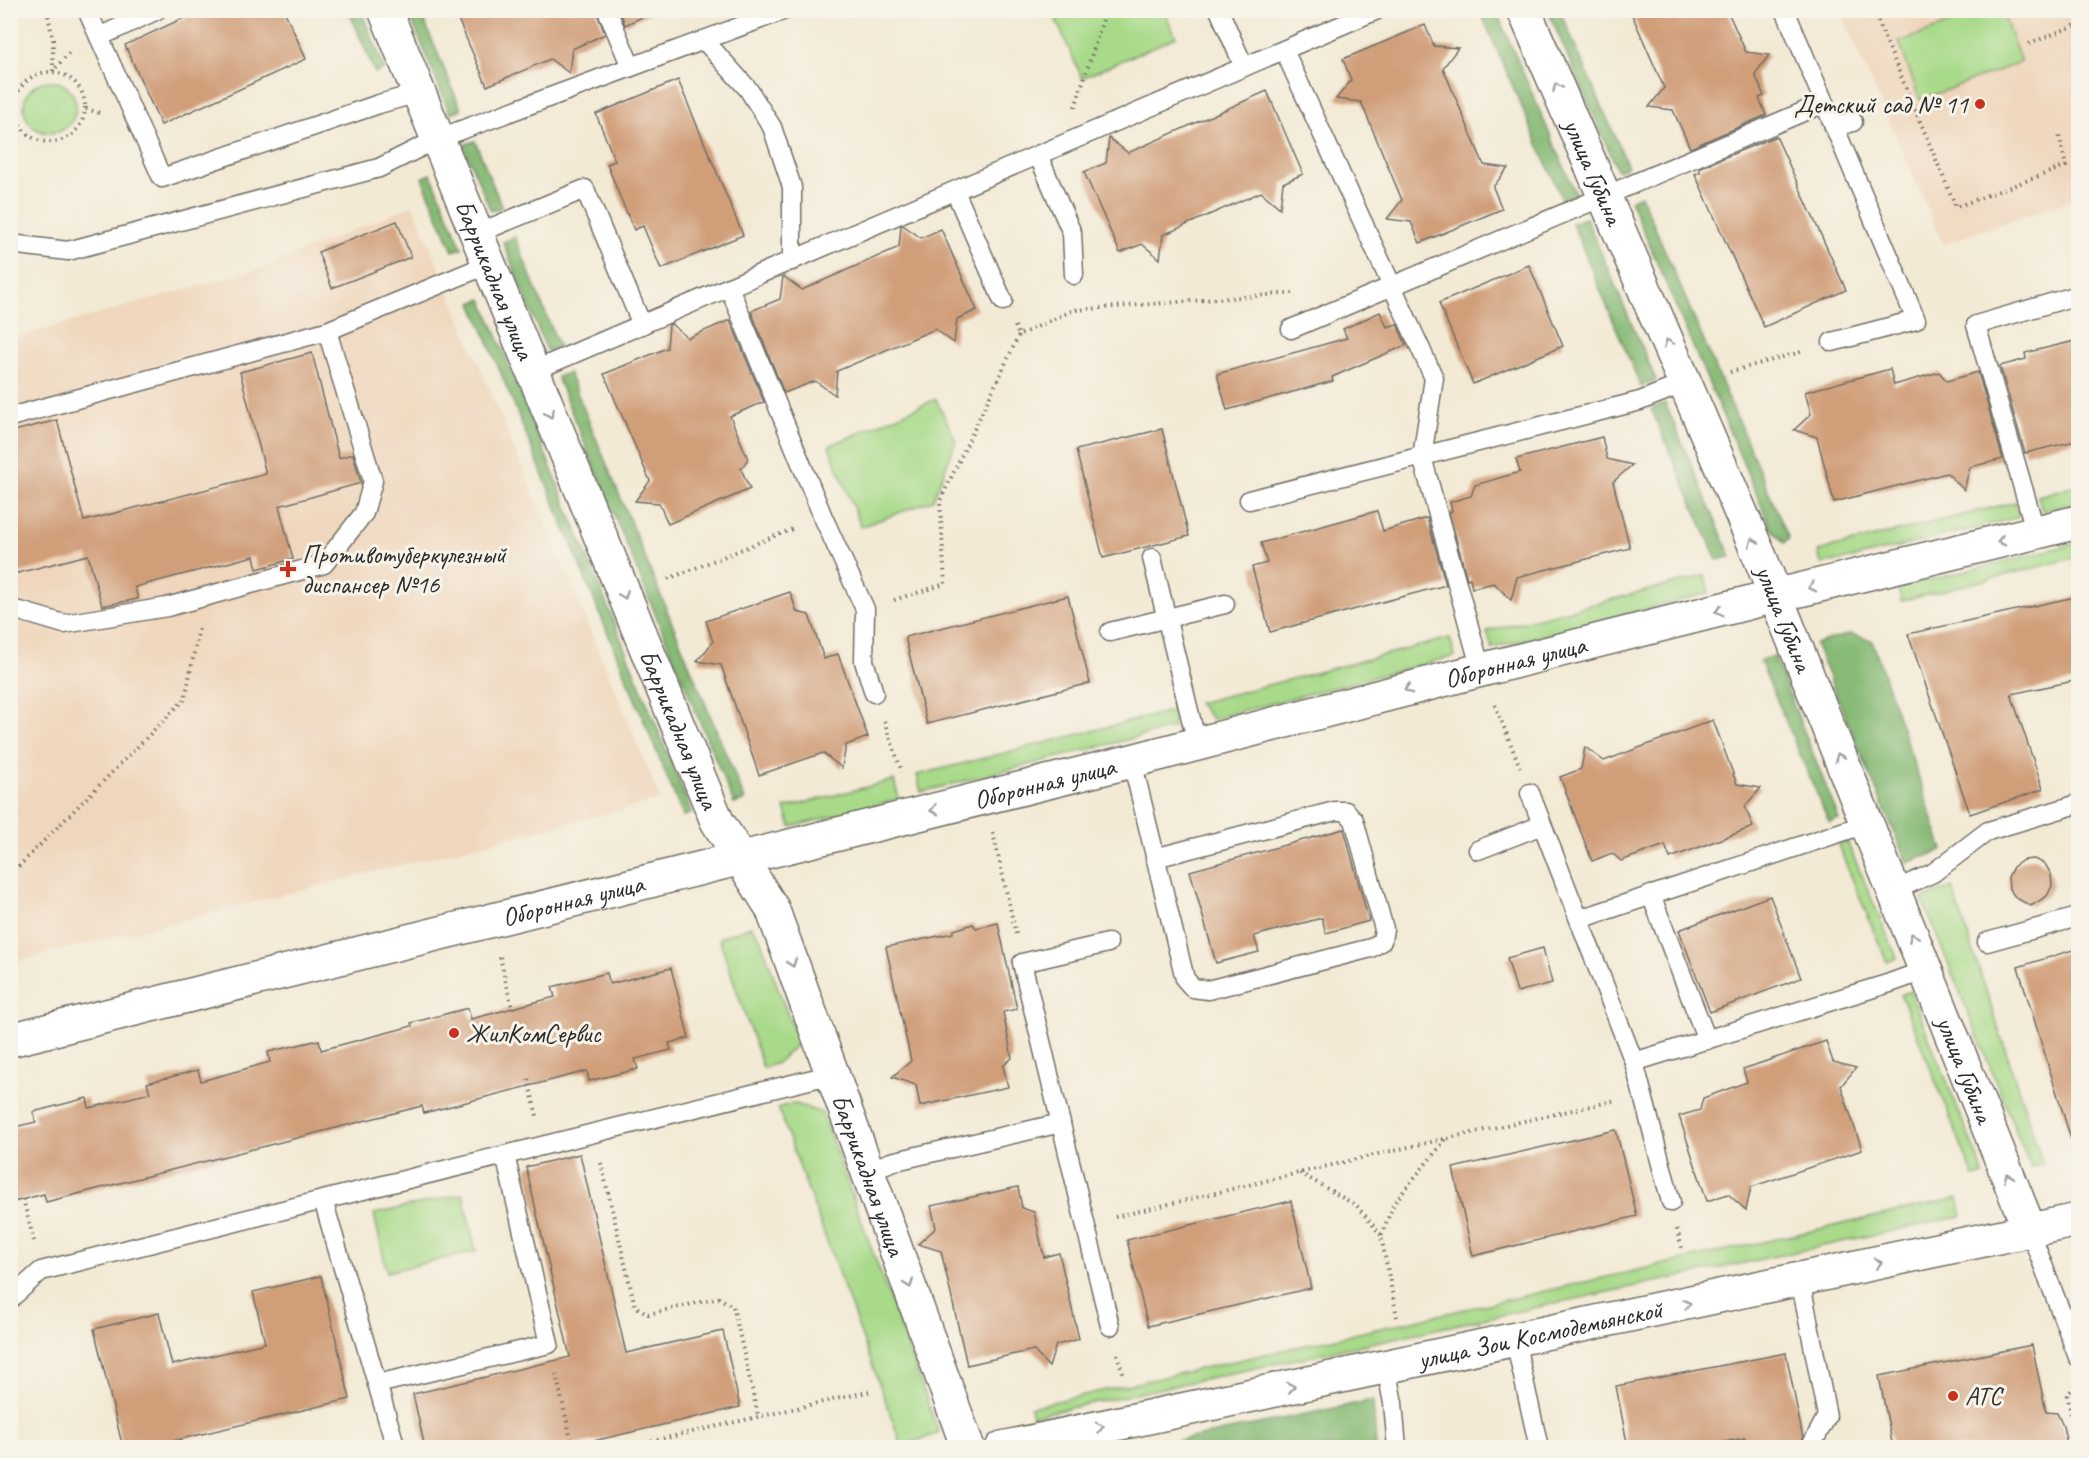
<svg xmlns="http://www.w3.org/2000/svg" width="2089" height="1458" font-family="Caveat,sans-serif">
<rect width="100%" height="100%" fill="#f7f3e8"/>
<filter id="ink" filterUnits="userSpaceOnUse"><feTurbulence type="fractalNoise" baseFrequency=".0167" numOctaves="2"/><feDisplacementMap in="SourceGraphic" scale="12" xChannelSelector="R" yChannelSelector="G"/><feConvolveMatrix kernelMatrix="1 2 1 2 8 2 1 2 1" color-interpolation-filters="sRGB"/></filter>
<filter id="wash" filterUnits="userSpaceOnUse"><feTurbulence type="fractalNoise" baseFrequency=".008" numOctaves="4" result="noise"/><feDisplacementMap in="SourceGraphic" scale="24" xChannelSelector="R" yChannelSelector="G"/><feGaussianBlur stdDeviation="1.35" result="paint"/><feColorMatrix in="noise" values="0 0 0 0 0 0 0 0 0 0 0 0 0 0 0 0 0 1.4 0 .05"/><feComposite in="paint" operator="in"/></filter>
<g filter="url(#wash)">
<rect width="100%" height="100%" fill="#f3ead5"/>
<g fill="#efd6bc">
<path d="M1840 11H2078V198L1943 244Z"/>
<path d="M413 205 661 800 11 963V339L266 267Z"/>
</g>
<g fill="#a8da89" stroke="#6a825a" stroke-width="1.5">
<path d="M1052 11H1164L1176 37 1082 78Z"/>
<path d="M1985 11H2002L2021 62 1920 100 1899 42Z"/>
<circle cx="50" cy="107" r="26"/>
<path d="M936 399 956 441 933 500 861 527 829 446Z"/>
<path d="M2078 485V502L2042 511 2038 496Z"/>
<path d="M2015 502 2019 517 1850 559 1821 564 1818 551Z"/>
<path d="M2078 543V557L1901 601 1898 588Z"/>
<path d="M1705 576 1709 593 1492 648 1487 631Z"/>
<path d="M1450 638 1455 656 1212 719 1198 703Z"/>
<path d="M1175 710 1173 728 921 792 917 775Z"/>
<path d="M894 780 899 799 791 827 785 808Z"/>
<path d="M1847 841 1897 958 1887 962 1838 845Z"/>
<path d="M1952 887 2043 1164 2031 1168 1922 899Z"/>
<path d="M751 926 760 938 798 1043 777 1063 763 1068 719 938Z"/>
<path d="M1910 991 1984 1174 1974 1177 1901 995Z"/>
<path d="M793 1103 822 1113 939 1433 902 1446 778 1108Z"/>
<path d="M463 1194 476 1251 387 1272 374 1214Z"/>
<path d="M1958 1198 1962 1216 1032 1416 1030 1407Z"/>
</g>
<g fill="#86ba75" stroke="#587250" stroke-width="1.5">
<path d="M349 11H361L385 69 375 73Z"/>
<path d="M408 11H420L461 109 450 114Z"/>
<path d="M1480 11H1496L1576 194 1562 199Z"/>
<path d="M1548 11H1560L1628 166 1618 171Z"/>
<path d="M475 141 502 207 491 211 463 145Z"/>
<path d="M431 174 462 248 453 251 422 178Z"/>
<path d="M1641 195 1789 539 1784 543 1771 528 1630 200Z"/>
<path d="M1586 218 1656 380 1641 387 1572 223Z"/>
<path d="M515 237 559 347 547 351 503 242Z"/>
<path d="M482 299 692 813 683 816 472 303Z"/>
<path d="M569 373 745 800 734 804 557 377Z"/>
<path d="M1665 403 1731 557 1717 560 1651 409Z"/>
<path d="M1850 634 1872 640 1943 850 1907 863 1815 644Z"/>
<path d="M1774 656 1839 819 1829 822 1760 661Z"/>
<path d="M1373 1400 1376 1447H1148Z"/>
</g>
<g id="blocks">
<g fill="#d09e79">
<path d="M201 10H284L306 59 161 125 125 45Z"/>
<path d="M454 10H596L605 34 572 49 569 73 550 59 487 86Z"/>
<path d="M619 10H657L625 25Z"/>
<path d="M1630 10H1727L1746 52 1769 55 1755 74 1764 96 1759 98 1766 115 1690 148 1673 110 1649 107 1664 88Z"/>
<path d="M1425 25 1434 46 1458 48 1443 68 1484 165 1508 168 1493 187 1502 209 1420 243 1411 222 1387 219 1402 200 1361 102 1336 99 1351 80 1343 59Z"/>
<path d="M678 80 743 235 661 269 643 226 634 230 620 197 607 164 615 161 596 114Z"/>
<path d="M1267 91 1303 174 1283 183 1280 208 1261 192 1163 235 1160 259 1142 244 1120 253 1084 172 1106 163 1109 138 1128 153Z"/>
<path d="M1776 136 1846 290 1764 327 1695 174 1700 172 1699 168Z"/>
<path d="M397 221 411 257 332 288 318 252Z"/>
<path d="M903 225 921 238 941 229 977 310 957 319 954 343 935 329 837 371 835 395 815 381 784 393 751 311 780 299 783 276 802 290 899 247 901 226Z"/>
<path d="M1529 265 1563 346 1473 384 1439 303Z"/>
<path d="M1380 312 1387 327 1397 324 1406 345 1332 377 1333 381 1227 410 1217 374 1347 338 1343 329Z"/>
<path d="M730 320 764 402 730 416 748 459 741 469 750 489 668 524 659 503 635 501 650 481 604 374 667 348 669 325 671 324 688 338Z"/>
<path d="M2079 340V440L2025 453 2000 366 2026 359 2025 353Z"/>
<path d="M312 353 339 458 353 454 361 483 279 506 293 559 257 569 254 556 135 587 138 599 102 606 88 555 10 575V432L57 420 84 521 266 474 240 372Z"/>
<path d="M1890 369 1894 385 1939 372 1947 381 1978 372 2003 459 1970 467 1964 490 1947 473 1834 502 1817 437 1794 430 1811 414 1805 392Z"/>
<path d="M1162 429 1189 536 1103 558 1076 450Z"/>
<path d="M1602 437 1607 459 1632 465 1613 482 1630 548 1517 577 1511 600 1494 583 1472 588 1470 578 1467 579 1449 512 1452 511 1450 502 1471 496 1475 485 1520 472 1516 459Z"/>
<path d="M1377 511 1383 531 1427 518 1446 585 1270 632 1252 567 1267 563 1261 543Z"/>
<path d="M790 592 797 612 809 615 824 659 838 654 868 737 846 745 842 768 823 753 759 775 721 665 697 661 713 642 706 621Z"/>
<path d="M1068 596 1090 683 927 724 905 637Z"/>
<path d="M2079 596V680L2011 694 2043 789 1970 814 1908 634Z"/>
<path d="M1713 720 1737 784 1761 788 1745 806 1753 827 1670 858 1665 845 1621 861 1612 853 1592 861 1560 777 1581 769 1585 747 1604 761Z"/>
<path d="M1344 829 1369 921 1326 933 1322 918 1254 936 1259 952 1216 963 1190 871Z"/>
<path d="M2034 859 2045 864 2051 874 2052 886 2047 896 2031 906 2016 898 2009 889 2008 877 2013 867 2023 860Z"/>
<path d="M1770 896 1801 978 1710 1012 1679 930Z"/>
<path d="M998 923 1017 1009 1003 1012 1012 1058 1003 1066 1008 1087 920 1106 916 1085 892 1077 911 1061 886 947 953 933 954 930 973 924 976 928Z"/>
<path d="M1543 948 1552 983 1517 992 1507 958Z"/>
<path d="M2079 948V1137L2071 1139 2018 967Z"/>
<path d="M671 968 689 1038 669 1043 671 1050 635 1059 638 1069 589 1081 587 1071 424 1113 422 1106 46 1202 44 1194 10 1203V1128L36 1122 33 1112 87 1098 89 1108 150 1093 147 1083 198 1070 201 1081 270 1062 268 1052 319 1040 321 1050 412 1026 411 1023 468 1008 471 1019 555 997 552 987 607 973 610 984Z"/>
<path d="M1826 1041 1833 1062 1856 1068 1841 1086 1862 1150 1751 1187 1746 1210 1728 1194 1707 1201 1679 1116 1700 1110 1703 1098 1747 1082 1743 1069Z"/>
<path d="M1616 1130 1637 1216 1473 1256 1453 1168Z"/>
<path d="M580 1154 626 1353 723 1331 740 1407 563 1448H425L413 1394 570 1357 526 1167Z"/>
<path d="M1018 1187 1022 1208 1034 1212 1044 1257 1059 1253 1079 1339 1056 1345 1049 1367 1033 1350 967 1365 941 1251 918 1244 936 1228 931 1206Z"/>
<path d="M1291 1201 1311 1288 1148 1326 1127 1240Z"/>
<path d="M321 1276 350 1399 143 1448H123L94 1329 159 1313 172 1365 265 1343 253 1292Z"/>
<path d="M2032 1345 2046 1412 2057 1413 2063 1426 2068 1448H1893L1879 1376Z"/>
<path d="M1786 1353 1803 1438 1799 1448H1746L1745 1438 1693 1448H1628L1616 1386Z"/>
</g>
</g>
</g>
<g filter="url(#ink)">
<use href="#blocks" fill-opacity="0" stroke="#716e66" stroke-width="1.5"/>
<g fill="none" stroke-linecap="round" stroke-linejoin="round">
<g stroke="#716e66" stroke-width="21">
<g id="service">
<path d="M87 10 162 178 379 104 418 93"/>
<path d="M607 10 631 67"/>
<path d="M1219 10 1244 67"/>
<path d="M1785 10 1916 320 1832 342"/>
<path d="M99 37 157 10"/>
<path d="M704 40 748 89 772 127 792 187V261"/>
<path d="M1284 50 1434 378 1422 457 1481 670"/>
<path d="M1834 127 1853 122"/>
<path d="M1038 155 1072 233 1074 275"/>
<path d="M955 191 1003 301"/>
<path d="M476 234 585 189 642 325"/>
<path d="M10 244 68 251 379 168 437 139 785 10"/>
<path d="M729 287 823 517 865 609 864 661 874 693"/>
<path d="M1291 329 1824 103"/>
<path d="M533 371 1377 10"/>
<path d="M10 417 327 331 489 264"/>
<path d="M1249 500 1640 401 1685 383"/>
<path d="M2036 533 1976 325 2078 295"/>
<path d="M1152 558 1197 744"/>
<path d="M20 611 64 624 167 607 324 564 364 513 373 481 327 331"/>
<path d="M1110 632 1225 604"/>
<path d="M1132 761 1185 979 1193 988 1208 990 1371 948 1382 941 1384 929 1354 820 1346 811H1335L1155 858"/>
<path d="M1530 793 1634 1062 1671 1202"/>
<path d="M1478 850 1542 825"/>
<path d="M1893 891 1933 873 1988 831 2078 804"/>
<path d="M1651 895 1707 1040"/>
<path d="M1580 919 1866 824"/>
<path d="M1987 942 2078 917"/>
<path d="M1108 943 1022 963 1110 1326"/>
<path d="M1634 1062 1890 983 1926 970"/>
<path d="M868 1171 891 1162 1061 1123"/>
<path d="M323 1200 833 1074"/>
<path d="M2030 1231 2078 1357"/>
<path d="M1800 1279 1827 1416 1810 1448"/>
<path d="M10 1299 41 1271 323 1200 396 1448"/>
<path d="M1515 1340 1539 1448"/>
<path d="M1386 1368 1393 1403 1397 1448"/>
<path d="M377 1384 549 1344 505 1155"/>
</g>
</g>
<g stroke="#716e66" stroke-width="36">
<g id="minor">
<path id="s1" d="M385 10 717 821 772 908 968 1448"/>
<path id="s2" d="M1524 10 1760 557 2030 1231"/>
<path id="s3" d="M10 1040 1132 761 1481 670 1775 596 2078 522"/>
<path id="s4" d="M1002 1448 2078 1220"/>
</g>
</g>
<g stroke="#716e66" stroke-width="4" stroke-dasharray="1.5 4.5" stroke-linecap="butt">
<path d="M47 10 53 40V71L71 50"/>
<path d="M1873 10 1956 207 2066 166 2059 134"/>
<path d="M2029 44 2078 24"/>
<circle cx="50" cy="107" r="35"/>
<path d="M1075 107 1106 10"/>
<path d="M86 109 100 113"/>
<path d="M1076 310 1293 293"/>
<path d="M1015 326 1019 335 1076 309"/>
<path d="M1730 372 1804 351"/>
<path d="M668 579 795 528"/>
<path d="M894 600 945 584 940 501 1019 335"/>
<path d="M1495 705 1520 767"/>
<path d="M884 721 902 772"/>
<path d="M993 833 1016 934"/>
<path d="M10 875 185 699 199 628"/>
<path d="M500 957 512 1008"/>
<path d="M528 1079 537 1116"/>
<path d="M601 1163 635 1306 648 1314 719 1298 733 1306 758 1415"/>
<path d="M1300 1173 1357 1206 1381 1235"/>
<path d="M23 1199 34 1241"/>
<path d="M1115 1217 1382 1153 1613 1101"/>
<path d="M1677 1229 1683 1252"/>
<path d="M1397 1317 1381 1236 1394 1203 1446 1139"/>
<path d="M1117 1354 1124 1377"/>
<path d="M556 1374 573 1448"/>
<path d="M2075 1386 2067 1395 2078 1448"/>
<path d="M622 1448 871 1391"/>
</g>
<use href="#service" stroke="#fff" stroke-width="18"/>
<use href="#minor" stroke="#fff" stroke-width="33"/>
</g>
<defs><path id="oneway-chevron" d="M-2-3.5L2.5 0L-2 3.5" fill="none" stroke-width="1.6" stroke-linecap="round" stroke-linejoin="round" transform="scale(1.5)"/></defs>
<g stroke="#a0a0a0">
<use href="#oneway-chevron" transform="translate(1557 87) rotate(-113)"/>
<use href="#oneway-chevron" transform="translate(1668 343) rotate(-113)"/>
<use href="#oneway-chevron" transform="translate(550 414) rotate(68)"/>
<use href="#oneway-chevron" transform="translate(2001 541) rotate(166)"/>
<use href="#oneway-chevron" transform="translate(1753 542) rotate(-113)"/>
<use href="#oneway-chevron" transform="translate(1812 587) rotate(166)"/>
<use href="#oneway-chevron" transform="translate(624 595) rotate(68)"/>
<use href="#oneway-chevron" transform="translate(1719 611) rotate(166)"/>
<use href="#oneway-chevron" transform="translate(1408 689) rotate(165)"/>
<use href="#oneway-chevron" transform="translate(1839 757) rotate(-112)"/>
<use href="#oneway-chevron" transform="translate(934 810) rotate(166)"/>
<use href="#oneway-chevron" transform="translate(1913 937) rotate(-113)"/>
<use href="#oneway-chevron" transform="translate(792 963) rotate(70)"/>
<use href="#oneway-chevron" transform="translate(2008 1177) rotate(-112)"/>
<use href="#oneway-chevron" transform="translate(1878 1263) rotate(-12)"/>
<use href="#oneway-chevron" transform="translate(909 1284) rotate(70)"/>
<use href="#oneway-chevron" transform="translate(1687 1304) rotate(-12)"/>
<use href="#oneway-chevron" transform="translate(1291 1387) rotate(-12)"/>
<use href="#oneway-chevron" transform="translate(1100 1427) rotate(-12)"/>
</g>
</g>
<g fill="#c8321e" stroke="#f7f3e8" stroke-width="2">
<circle cx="1980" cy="104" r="6"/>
<path d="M285 560h6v6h6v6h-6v6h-6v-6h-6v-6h6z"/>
<circle cx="454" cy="1033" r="6"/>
<circle cx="1953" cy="1396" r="6"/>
</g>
<g text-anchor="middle" stroke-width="6" stroke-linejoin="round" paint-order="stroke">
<g font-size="26" fill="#2b2b2b" stroke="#f7f3e8" text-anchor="start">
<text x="1968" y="113" text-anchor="end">Детский сад № 11</text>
<text x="302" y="563">Противотуберкулезный<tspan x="302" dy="30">диспансер №16</tspan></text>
<text x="466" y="1042">ЖилКомСервис</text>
<text x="1965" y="1405">АТС</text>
</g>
<g font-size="26" fill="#2b2b2b" stroke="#f7f3e8">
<text dy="9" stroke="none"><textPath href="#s2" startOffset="176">улица Губина</textPath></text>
<text dy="9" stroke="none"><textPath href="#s1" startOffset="291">Баррикадная улица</textPath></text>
<text dy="9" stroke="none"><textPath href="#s2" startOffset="662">улица Губина</textPath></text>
<text dy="9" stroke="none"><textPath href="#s3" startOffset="1552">Оборонная улица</textPath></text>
<text dy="9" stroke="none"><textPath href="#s1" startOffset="777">Баррикадная улица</textPath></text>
<text dy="9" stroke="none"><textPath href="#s3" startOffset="1066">Оборонная улица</textPath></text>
<text dy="9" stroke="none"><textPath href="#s3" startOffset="580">Оборонная улица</textPath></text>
<text dy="9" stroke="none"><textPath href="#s2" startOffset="1148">улица Губина</textPath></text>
<text dy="9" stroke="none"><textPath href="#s1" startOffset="1263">Баррикадная улица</textPath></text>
<text dy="9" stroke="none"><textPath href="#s4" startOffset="550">улица Зои Космодемьянской</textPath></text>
</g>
</g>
<rect width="2089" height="1458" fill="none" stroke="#f7f3e8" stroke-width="36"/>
</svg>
